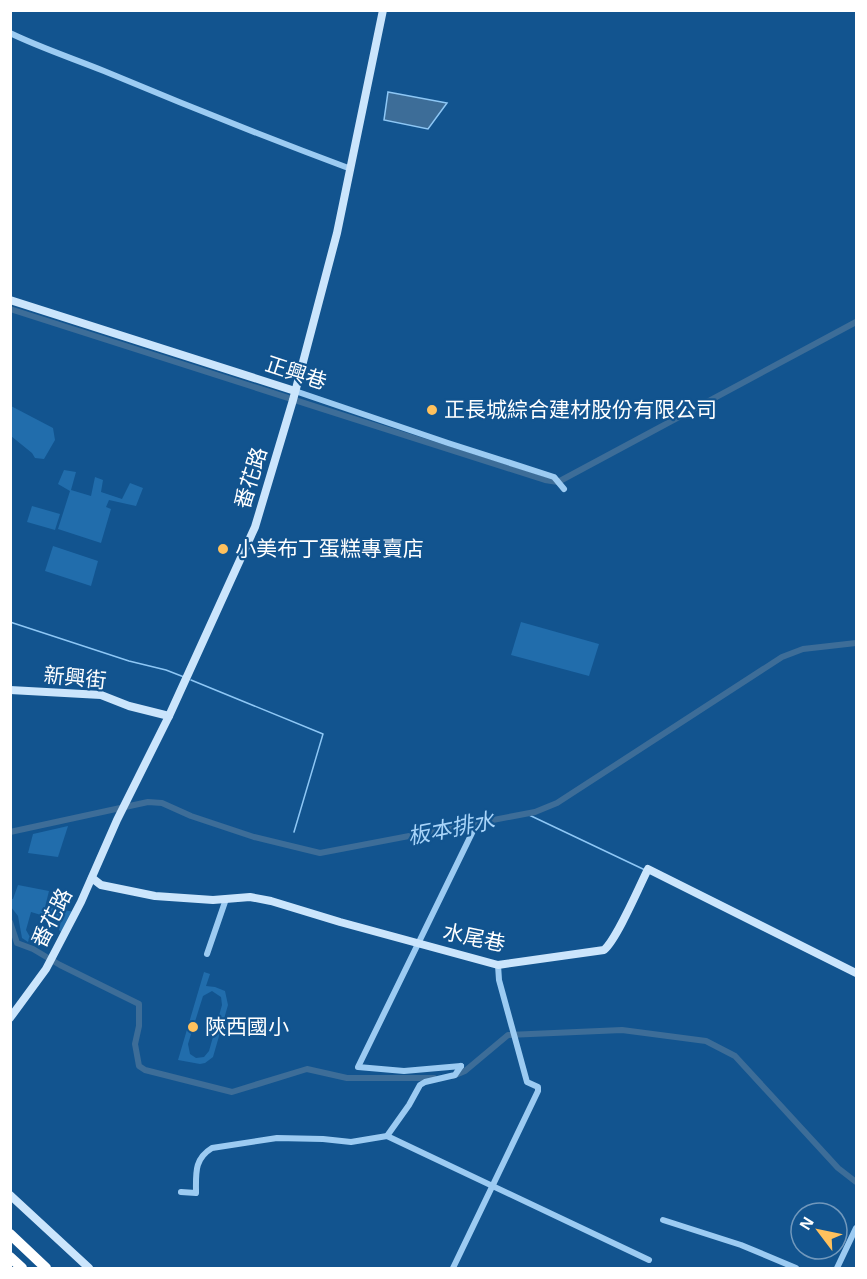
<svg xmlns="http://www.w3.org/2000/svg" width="867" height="1279" font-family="Arial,'Noto Sans TC',sans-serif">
<rect width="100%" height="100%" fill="#12548f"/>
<g fill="#216dac" fill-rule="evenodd">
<path d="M11 406 53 428 55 440 44 459 35 458 32 453 11 436Z"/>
<path d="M64 470 76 472 71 490 91 496 95 477 103 480 101 492 122 499 130 483 143 488 136 506 109 500 106 507 111 509 101 543 58 529 70 491 58 484Z"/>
<path d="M32 506 60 514 55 530 27 522Z"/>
<path d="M53 546 98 561 91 586 45 571Z"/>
<path d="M521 622 599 644 589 676 511 655Z"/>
<path d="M68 826 58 857 28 853 33 834Z"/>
<path d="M18 885 49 891 45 907 75 912 63 934 59 930 61 921 31 912 26 930 30 937 28 942 22 938 18 916 11 907V899H13Z"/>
<path d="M204 972 210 974 206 986 215 987 225 991 228 1005 213 1057 205 1063 200 1064 178 1060ZM212 991 221 997 222 1005 209 1051 204 1057 196 1058 190 1054 188 1044 203 996Z"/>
</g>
<path fill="#3d6d98" stroke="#8ec7f5" stroke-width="1.5" d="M388 92 447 103 428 129 384 120Z"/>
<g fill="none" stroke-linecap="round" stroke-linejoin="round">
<g stroke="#8ec7f5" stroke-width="1.5">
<path d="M10 622 129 661 166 670 184 677"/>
<path d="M191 680 323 734 294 832"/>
<path d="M527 814 645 870"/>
</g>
<g stroke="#3d6d98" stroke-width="6">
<path d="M10 309 545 480 558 482 856 322"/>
<path d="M10 832 148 802 162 803 191 816 254 837 320 853 535 812 557 803 782 657 803 649 856 643"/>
<path d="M10 922 17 943 33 949 60 965 139 1004V1026L135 1044 139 1066 145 1070 232 1092 307 1069 347 1078H434"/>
<path d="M453 1076 465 1071 508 1035 622 1030 706 1041 735 1056 838 1168 856 1182"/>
</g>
<g stroke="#9ccbf2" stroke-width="6">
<path d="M10 33C41 48 72 58 104 71 185 105 268 138 351 169"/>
<path d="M295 391 448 443 554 477 564 489"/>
<path d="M207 954 226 899"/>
<path d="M461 1066 404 1071 358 1067 474 829"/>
<path d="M387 1136 649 1260"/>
<path d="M181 1192 196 1193C196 1173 194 1159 212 1148L277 1138 323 1139 351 1142 387 1136 409 1105 420 1085 425 1082 455 1075 461 1066"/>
<path d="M663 1220 741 1245 796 1268"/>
<path d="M453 1268 538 1091V1087L527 1082 499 980 498 965"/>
<path d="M837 1268 856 1228"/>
</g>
<g stroke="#cbe5fc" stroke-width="8">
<path d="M10 300 295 391"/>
<path d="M10 690 101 695 129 706 169 716"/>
<path d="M92 878 101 885 155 896 213 900 250 897 271 901 340 922 498 965 604 950C617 939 639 887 648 869L856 973"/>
<path d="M10 1018 46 969 81 902 117 820 169 716 255 527 293 400 337 233 383 10"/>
<path d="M10 1195 89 1268"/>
</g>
<g stroke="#fff" stroke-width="10">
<path d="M10 1234 46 1268"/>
<path d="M10 1257 22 1268"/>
</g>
</g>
<g fill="#ffc15d" stroke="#12548f" stroke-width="2">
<circle cx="432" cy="410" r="6"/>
<circle cx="223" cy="549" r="6"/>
<circle cx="193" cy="1027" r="6"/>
</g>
<g text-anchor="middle" stroke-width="4.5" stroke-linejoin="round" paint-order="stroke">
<g font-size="21" fill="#fff" stroke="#12548f">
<text transform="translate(296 373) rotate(18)" y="7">正興巷</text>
<text transform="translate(251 478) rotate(-73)" y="7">番花路</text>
<text transform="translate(75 678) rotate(6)" y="7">新興街</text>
<text transform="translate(52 918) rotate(-63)" y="7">番花路</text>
<text transform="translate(474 938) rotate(12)" y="7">水尾巷</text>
</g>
<g font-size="21" fill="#fff" stroke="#12548f" text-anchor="start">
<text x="444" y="417">正長城綜合建材股份有限公司</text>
<text x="235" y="556">小美布丁蛋糕專賣店</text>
<text x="205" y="1034">陝西國小</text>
</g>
<g font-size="22" font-style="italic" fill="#a8d4f9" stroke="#12548f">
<text transform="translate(451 828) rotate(-11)" y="8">板本排水</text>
</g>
</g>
<rect width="867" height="1279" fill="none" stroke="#ffffff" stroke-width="24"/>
<g transform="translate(819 1231) rotate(302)"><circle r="28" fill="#12548f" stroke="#7198bc" stroke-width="1.5"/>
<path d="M0-4.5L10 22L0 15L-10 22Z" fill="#ffc15d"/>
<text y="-9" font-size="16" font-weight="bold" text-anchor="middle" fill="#ffffff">N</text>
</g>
</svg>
